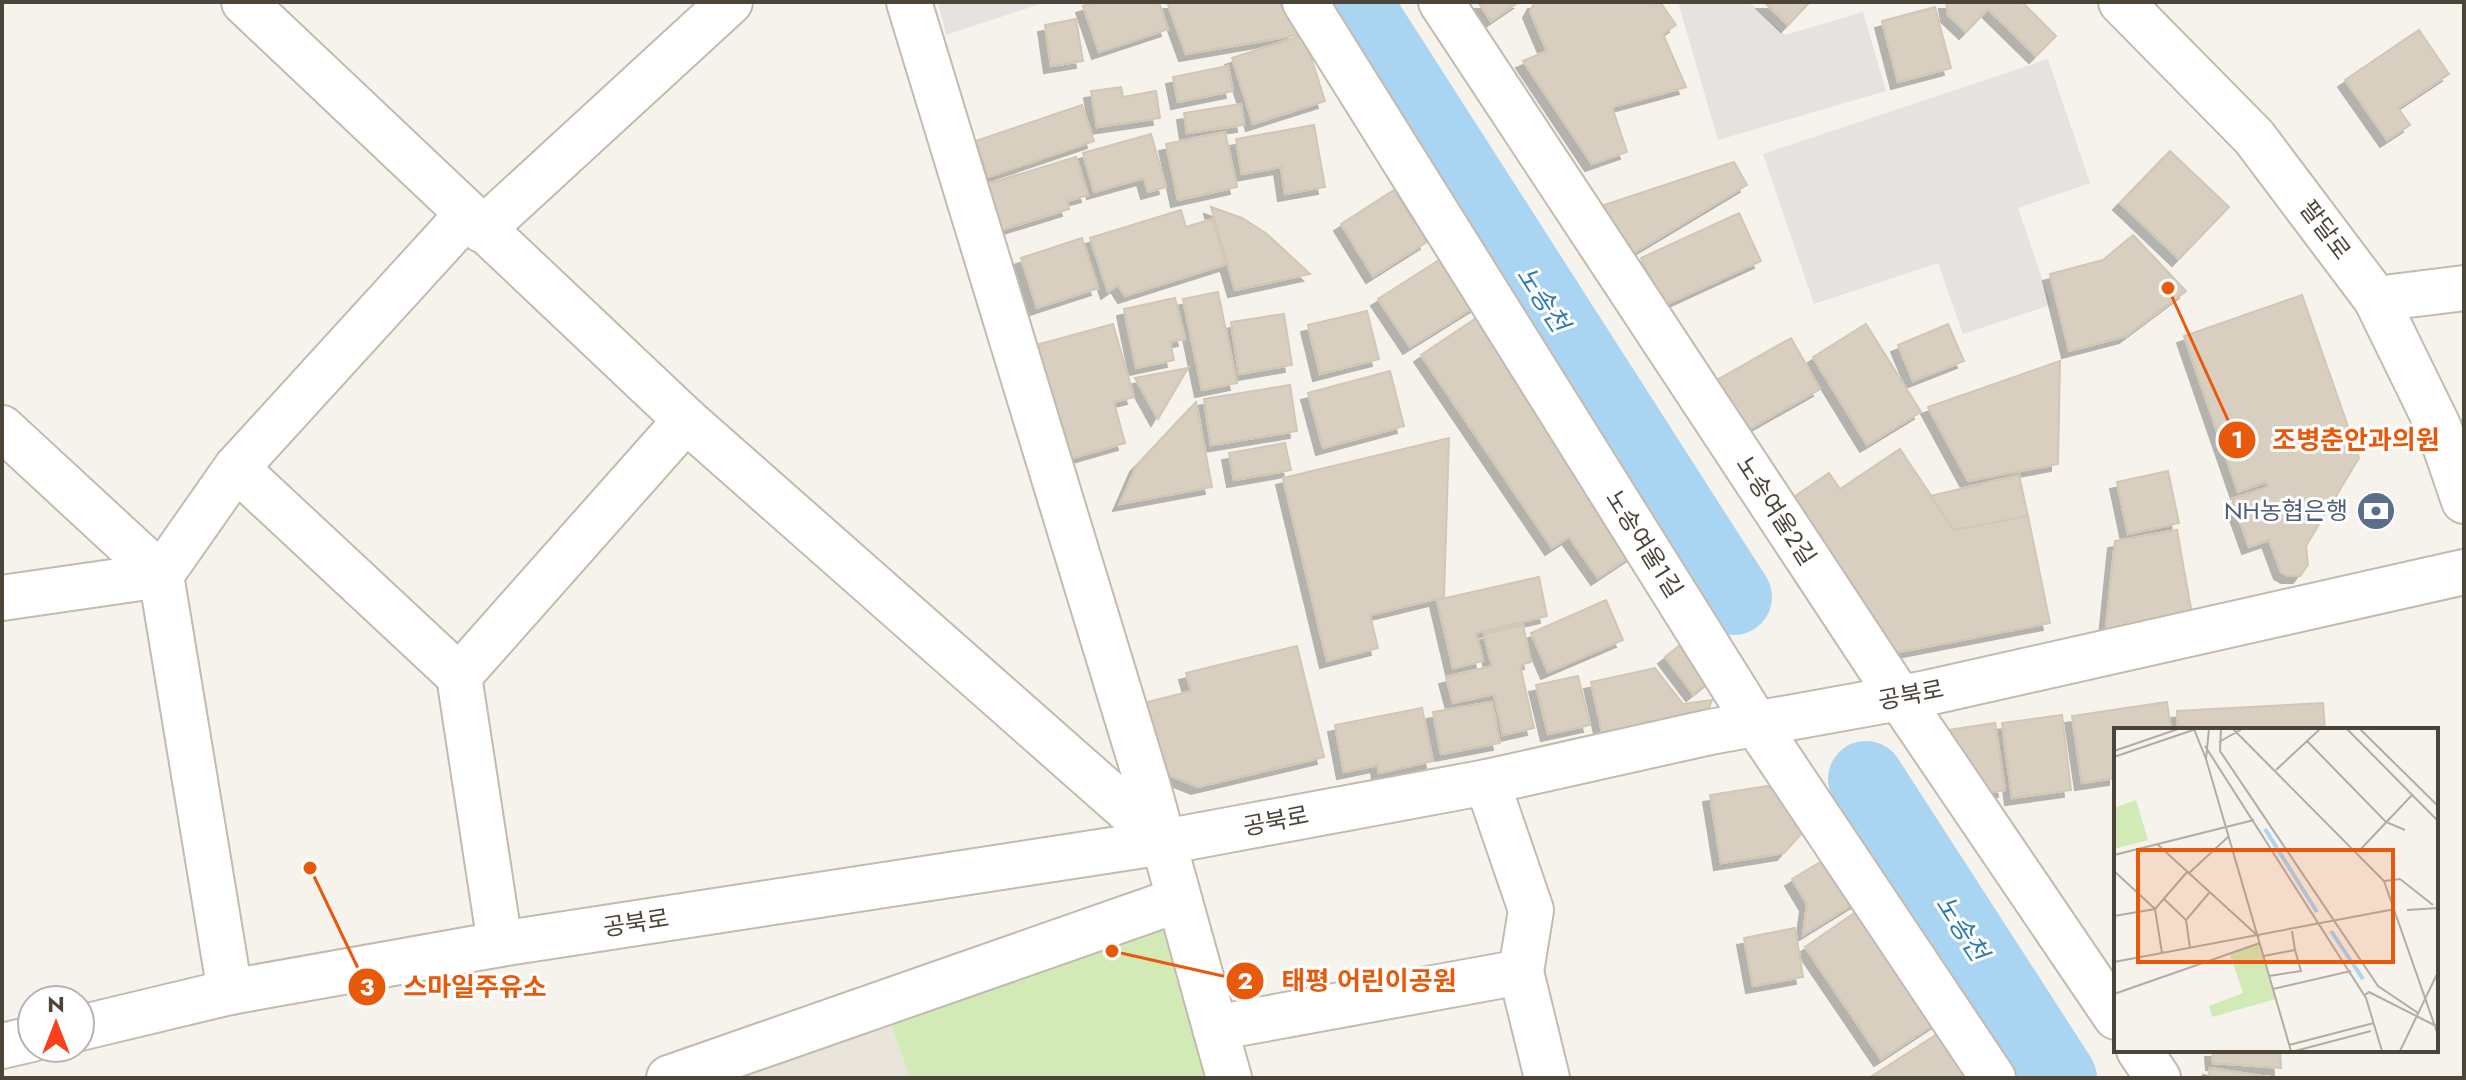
<svg xmlns="http://www.w3.org/2000/svg" width="2466" height="1080" font-family="Jost,'Noto Sans KR',sans-serif">
<defs>
<filter id="shadow"><feDropShadow dx="-7" dy="7" stdDeviation="0" flood-color="#0004"/></filter>
</defs>
<rect width="100%" height="100%" fill="#f6f3ec"/>
<path fill="#eae5da" d="M884 1003 910 1078H669Z"/>
<path fill="#d2eab5" d="M1178 900 1229 1078H910L884 1003Z"/>
<g fill="#e5e3e0">
<path d="M938 2H1046L946 35Z"/>
<path d="M1678 2H1749L1785 35 1863 12 1886 91 1718 140Z"/>
<path d="M2048 59 2090 183 2018 208 2051 305 1963 334 1938 263 1814 304 1763 154Z"/>
</g>
<g fill="none" stroke-linecap="round" stroke-linejoin="round">
<g stroke="#a9d4f2" stroke-width="76">
<path d="M1353 2 1734 597"/>
<path d="M1866 779 2059 1078"/>
</g>
</g>
<g fill="#d8cfc1" stroke="#d3c7b4" stroke-width="2" filter="url(#shadow)">
<path d="M1096 2H1159L1168 29 1099 52 1083 6Z"/>
<path d="M1167 2H1279L1298 35 1186 54Z"/>
<path d="M1478 2H1519L1491 21Z"/>
<path d="M1535 2H1647L1650 6 1660 2 1676 25 1663 34 1686 87 1612 107 1627 152 1592 164 1523 61 1547 51 1530 11Z"/>
<path d="M1764 2H1810L1788 25Z"/>
<path d="M1946 2H2022L2056 36 2036 56 1988 9 1966 32 1948 15Z"/>
<path d="M1935 7 1951 68 1898 82 1882 21Z"/>
<path d="M1076 19 1083 61 1051 66 1045 25Z"/>
<path d="M2419 30 2449 74 2398 108 2410 125 2387 140 2345 80Z"/>
<path d="M1304 35 1325 101 1253 124 1232 58Z"/>
<path d="M1228 66 1233 91 1178 102 1173 77Z"/>
<path d="M1121 87 1123 97 1156 91 1160 118 1097 127 1091 91Z"/>
<path d="M1241 104 1244 125 1187 133 1184 113Z"/>
<path d="M1082 105 1094 141 988 177 976 141Z"/>
<path d="M1314 125 1325 187 1285 194 1281 167 1242 174 1236 139Z"/>
<path d="M1225 132 1237 187 1178 200 1166 144Z"/>
<path d="M1151 134 1166 187 1148 192 1144 178 1094 192 1083 153Z"/>
<path d="M2170 151 2229 207 2179 259 2120 203Z"/>
<path d="M1076 157 1088 195 1067 201 1069 209 1001 230 987 184Z"/>
<path d="M1734 162 1747 185 1632 254 1598 207Z"/>
<path d="M1394 190 1427 242 1373 276 1341 224Z"/>
<path d="M1211 207 1242 218 1267 234 1310 274 1235 290Z"/>
<path d="M1181 210 1186 227 1212 219 1226 264 1125 296 1118 285 1108 292 1090 238Z"/>
<path d="M1739 213 1761 261 1663 306 1641 258Z"/>
<path d="M2133 235 2186 291 2126 336 2069 351 2050 274 2103 260Z"/>
<path d="M1082 238 1098 288 1037 308 1021 258Z"/>
<path d="M1447 255 1479 304 1410 347 1378 299Z"/>
<path d="M1218 292 1237 383 1202 390 1183 299Z"/>
<path d="M2302 295 2359 458 2306 546 2308 565 2300 576H2288L2281 572 2269 540 2249 547 2232 499 2268 487 2266 482 2238 492 2184 336Z"/>
<path d="M1175 298 1185 339 1170 342 1174 360 1136 368 1124 309Z"/>
<path d="M1367 311 1379 359 1320 374 1308 325Z"/>
<path d="M1484 313 1643 548 1598 578 1569 537 1552 548 1421 355Z"/>
<path d="M1284 314 1292 365 1239 374 1231 322Z"/>
<path d="M1113 324 1134 397 1114 402 1125 443 1062 461 1029 347Z"/>
<path d="M1866 324 1921 412 1867 445 1813 357Z"/>
<path d="M1948 324 1964 361 1913 381 1898 345Z"/>
<path d="M1791 338 1820 389 1739 435 1710 384Z"/>
<path d="M2060 361 2058 464 1968 481 1928 407Z"/>
<path d="M1188 368 1158 419 1135 378Z"/>
<path d="M1390 371 1404 426 1323 448 1308 393Z"/>
<path d="M1290 385 1297 431 1211 445 1204 399Z"/>
<path d="M1196 402 1212 487 1120 504 1137 465Z"/>
<path d="M1449 438 1444 597 1370 615 1378 648 1327 661 1283 478Z"/>
<path d="M1285 443 1291 470 1234 480 1229 453Z"/>
<path d="M1900 449 1954 530 2028 516 2050 623 1895 653 1791 499 1829 473 1840 489Z"/>
<path d="M2168 471 2179 523 2128 534 2117 482Z"/>
<path d="M2019 475 2028 516 1954 530 1931 496Z"/>
<path d="M2177 530 2193 620 2111 634 2106 628 2115 541Z"/>
<path d="M1539 577 1547 616 1476 633 1483 661 1453 668 1437 600Z"/>
<path d="M1606 600 1623 640 1548 672 1531 633Z"/>
<path d="M1523 625 1531 662 1520 665 1534 728 1503 735 1494 694 1453 703 1446 677 1492 666 1484 634Z"/>
<path d="M1689 638 1717 675 1693 694 1665 657Z"/>
<path d="M1297 646 1324 757 1198 787 1156 770 1140 704 1191 691 1186 673Z"/>
<path d="M1655 668 1683 704 1712 700 1705 718 1604 741 1591 682Z"/>
<path d="M1578 676 1590 725 1548 734 1536 685Z"/>
<path d="M1492 702 1500 743 1441 754 1433 712Z"/>
<path d="M2167 702 2171 730H2116V778L2082 783 2072 716Z"/>
<path d="M2323 703 2325 730H2178L2177 711Z"/>
<path d="M1422 708 1433 761 1379 773 1378 765 1344 772 1335 725Z"/>
<path d="M2062 715 2071 790 2012 798 2002 723Z"/>
<path d="M1995 723 2005 790 1989 793 1948 730Z"/>
<path d="M1767 786 1810 811 1811 823 1784 853 1721 863 1710 795Z"/>
<path d="M1830 856 1858 901 1803 935 1807 904 1792 879Z"/>
<path d="M1866 905 1942 1019 1881 1059 1805 947Z"/>
<path d="M1795 928 1803 977 1753 986 1744 938Z"/>
<path d="M1942 1031 1972 1078H1869Z"/>
<path d="M2212 1050H2280L2281 1068 2213 1063Z"/>
<path d="M2210 1068 2275 1078H2208Z"/>
</g>
<g fill="none" stroke-linecap="round" stroke-linejoin="round">
<g stroke="#c2bbae" stroke-width="48">
<g id="minor">
<path d="M244 2 686 420 1164 842"/>
<path d="M909 2 1147 783 1229 1078"/>
<path d="M1305 2 1757 725 1993 1078"/>
<path d="M1441 2 1899 697 2116 1017"/>
<path d="M2121 2 2254 137 2376 299 2439 428 2464 501"/>
<path d="M482 230 730 2"/>
<path d="M2376 299 2464 288"/>
<path d="M2 428 161 575 230 992"/>
<path d="M236 468 459 676"/>
<path d="M2 598 161 575 236 468 467 215"/>
<path d="M500 944 459 676 686 420"/>
<path d="M1521 972 1547 1078"/>
<path d="M80 1028 230 992 500 944 1164 842 1487 782 1710 732 1927 693 2464 572"/>
<path d="M1215 1028 1521 972 1531 910 1487 782"/>
<path d="M2 1046 32 1039"/>
<path d="M2139 1050 2158 1078"/>
<path d="M669 1078 1178 900"/>
</g>
</g>
<use href="#minor" stroke="#fff" stroke-width="44"/>
</g>
<defs>
<g id="bank-disc" transform="scale(2)"><circle r="9.5" fill="#5c6f8a" stroke="#fff"/><path d="M-6-4H6V4H-6ZM0-2.3a2.3 2.3 0 1 0 0 4.6a2.3 2.3 0 1 0 0-4.6Z" fill="#fff"/></g>
</defs>
<g fill-rule="evenodd">
<use href="#bank-disc" x="2376" y="511"/>
</g>
<g text-anchor="middle" stroke-width="6" stroke-linejoin="round" paint-order="stroke">
<g font-size="24" fill="#4b4439" stroke="#fff">
<text transform="translate(2325 230) rotate(53)" y="8">팔달로</text>
<text transform="translate(1776 511) rotate(57)" y="8">노송여울2길</text>
<text transform="translate(1644 544) rotate(58)" y="8">노송여울1길</text>
<text transform="translate(1911 695) rotate(-11)" y="8">공북로</text>
<text transform="translate(1276 821) rotate(-11)" y="8">공북로</text>
<text transform="translate(636 923) rotate(-9)" y="8">공북로</text>
</g>
<g font-size="24" fill="#4e5e75" stroke="#fff" text-anchor="end">
<text x="2348" y="519">NH농협은행</text>
</g>
<g font-size="26" font-style="italic" fill="#2e7ab2" stroke="#fff">
<text transform="translate(1543 299) rotate(57)" y="9">노송천</text>
<text transform="translate(1962 928) rotate(57)" y="9">노송천</text>
</g>
</g>
<g transform="translate(2114 728)">
<rect width="324" height="324" fill="#f6f3ec"/>
<path d="M22 72 34 112 0 121V80ZM146 215 162 271 98 289 95 278 129 265 116 226Z" fill="#d2eab5"/>
<path fill="none" stroke="#a9d4f2" stroke-width="4" d="M151 101 203 184M217 203 249 251"/>
<path fill="none" stroke="#b2ada4" stroke-width="2" d="M80 1 92 31M95 1 92 31 177 323M107 1 106 23 264 258 304 285M119 1 270 153 324 307M233 1 324 93M246 1 324 78M193 13 272 94 291 102M105 14 128 1M91 18 252 270 268 323M0 23 64 1M0 29 82 1M162 42 206 1M43 116 145 209M245 123 299 66M0 127 140 92M0 143 41 181 48 225M74 146 114 109M270 153 286 151 319 177M49 170 72 192M293 182 324 180M0 188 41 181 73 144M76 220 72 192 95 165M150 228 181 222 178 203M0 234 281 181M155 248 187 243 181 222M159 261 237 243M0 266 146 215M251 267 255 264 322 298M175 317 260 295M181 323 257 303M286 323 324 244"/>
<path fill="#e8590c" fill-opacity="0.15" stroke="#e8590c" stroke-width="4" d="M24 122H279V234H24Z"/>
<rect width="324" height="324" fill="none" stroke="#4b4439" stroke-width="4"/>
</g>
<path fill="none" stroke="#e8590c" stroke-width="3" d="M2168 288L2237 440M1112 951L1245 981M310 868L367 987"/>
<g fill="#e8590c" stroke="#fff" stroke-width="3">
<circle cx="2168" cy="288" r="8"/>
<circle cx="1112" cy="951" r="8"/>
<circle cx="310" cy="868" r="8"/>
<circle cx="2237" cy="440" r="20"/>
<circle cx="1245" cy="981" r="20"/>
<circle cx="367" cy="987" r="20"/>
</g>
<g font-size="24" text-anchor="middle" font-weight="bold" fill="#fff">
<text x="2237" y="448">1</text>
<text x="1245" y="989">2</text>
<text x="367" y="995">3</text>
</g>
<g font-size="26" text-anchor="middle" font-weight="bold" fill="#e8590c" stroke="#fff" stroke-width="6" stroke-linejoin="round" paint-order="stroke">
<text x="2356" y="449">조병춘안과의원</text>
<text x="1369" y="990">태평 어린이공원</text>
<text x="475" y="996">스마일주유소</text>
</g>
<rect width="2466" height="1080" fill="none" stroke="#4b4439" stroke-width="8"/>
<g transform="translate(56 1024)"><circle r="38" fill="#ffffff" stroke="#b7b4b0" stroke-width="2"/>
<path d="M0-6L14 30L0 20L-14 30Z" fill="#fc3f1d"/>
<text y="-12" font-size="22" font-weight="bold" text-anchor="middle" fill="#4b4439">N</text>
</g>
</svg>
